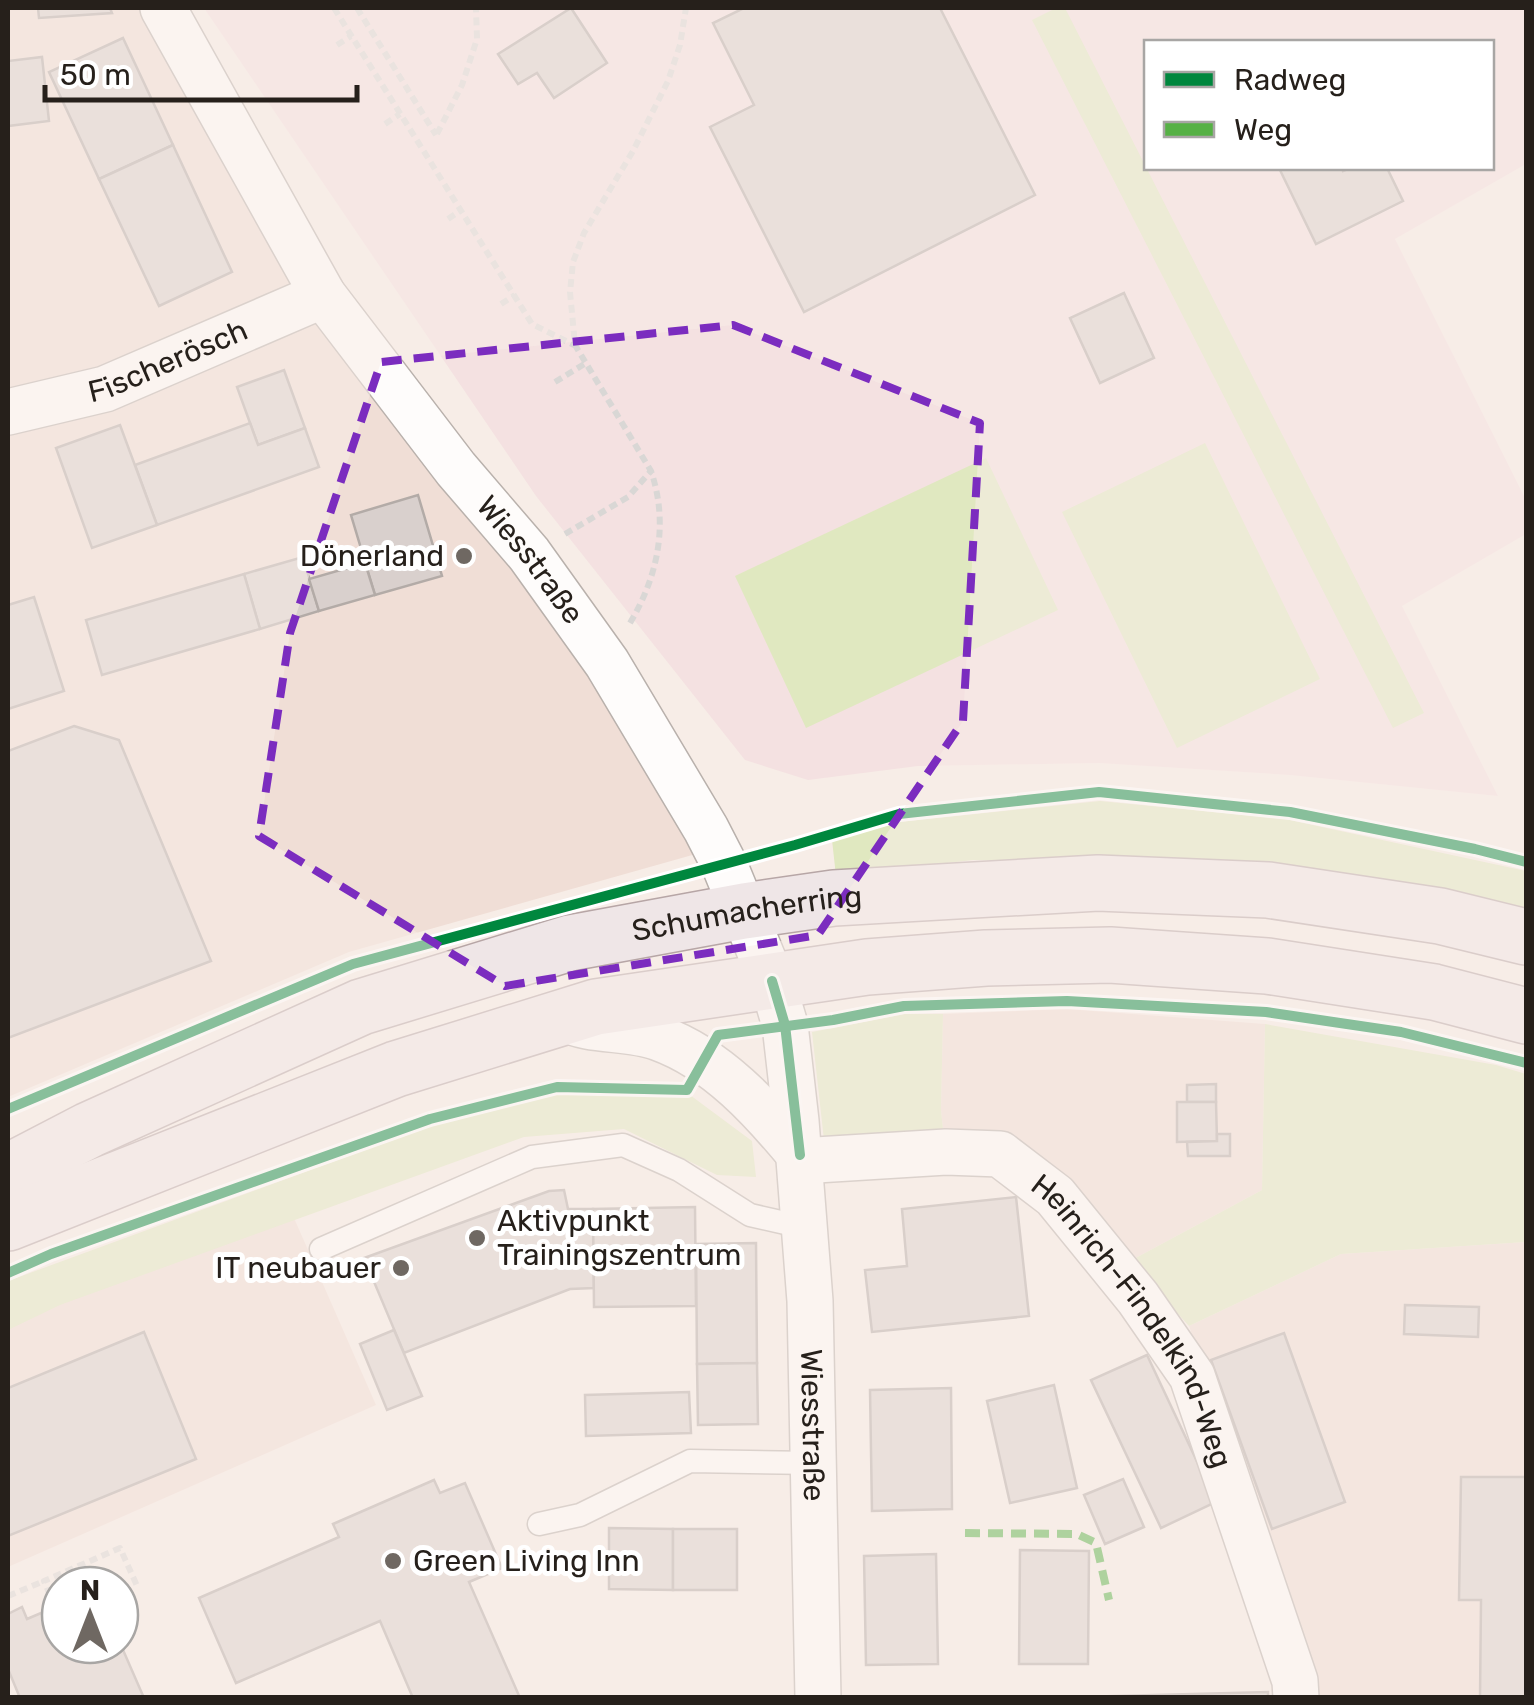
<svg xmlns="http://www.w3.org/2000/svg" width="1534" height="1705" font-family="Rubik,sans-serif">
<rect width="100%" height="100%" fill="#f7ede7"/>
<g fill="#f0ded6">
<path d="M8 8H148L438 475 597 680 703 852 349 952 8 1097Z"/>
<path d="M1067 1009 1265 1024 1262 1190 1130 1261 944 1138 941 1110 943 1014Z"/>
<path d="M287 1202 376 1405 8 1567V1323Z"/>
<path d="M1526 1242V1697H1311L1282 1599 1189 1326 1341 1254Z"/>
</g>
<path fill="#f4e1e1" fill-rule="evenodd" d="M204 8H1526V164L1395 239 1526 500V534L1402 606 1498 796 1290 775 1099 763 918 766 808 780 745 760 536 496ZM1146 42H1492V168H1146Z"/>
<g fill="#e0e8c0">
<path d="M1056 8H1065L1424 713 1393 728 1032 20Z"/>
<path d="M1205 443 1320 679 1177 748 1062 512Z"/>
<path d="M986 458 1058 610 806 728 735 576Z"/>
<path d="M1100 801 1285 819 1526 871V920L1263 867 973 860 836 876 832 840 899 822Z"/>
<path d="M905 1014H943L941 1110 944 1138 825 1149 812 1032Z"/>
<path d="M1265 1024 1496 1065 1526 1074V1242L1341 1254 1189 1326 1130 1261 1262 1190Z"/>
<path d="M558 1092 690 1095 752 1141 756 1177 717 1175 624 1129 524 1137 60 1305 8 1330V1281L430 1126Z"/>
</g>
<g fill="#d9d0cd" stroke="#b3aba7" stroke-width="2.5">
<path d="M38 8H110L112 13 39 18Z"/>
<path d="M571 8 607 63 554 98 537 73 518 84 498 54Z"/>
<path d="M744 8H940L1035 195 804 312 710 127 754 105 713 23Z"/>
<path d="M123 38 173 145 99 179 49 72Z"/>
<path d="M42 57 49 121 8 126V61Z"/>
<path d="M173 145 232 272 159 306 99 179Z"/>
<path d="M1279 168H1342L1343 171 1350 168H1387L1403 201 1316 244Z"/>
<path d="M1124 293 1154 358 1100 383 1070 318Z"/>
<path d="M284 370 305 428 258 445 237 387Z"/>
<path d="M250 423 258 445 305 428 319 467 157 525 135 465Z"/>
<path d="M120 425 157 525 92 548 56 448Z"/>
<path d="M418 495 442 576 375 595 351 515Z"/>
<path d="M303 557 319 611 260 629 244 574Z"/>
<path d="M365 563 375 595 319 611 309 579Z"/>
<path d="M244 574 260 629 102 675 86 620Z"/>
<path d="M34 597 64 691 8 709V605Z"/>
<path d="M74 726 119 740 211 961 8 1038V751Z"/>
<path d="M1216 1084V1102H1187V1085Z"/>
<path d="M1177 1102H1216L1217 1141 1177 1142Z"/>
<path d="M1217 1134H1230V1156H1188L1187 1142 1217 1141Z"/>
<path d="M564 1190 568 1209H593L594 1288 570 1289 404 1353 364 1258 549 1191Z"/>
<path d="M1016 1197 1029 1316 872 1332 865 1270 907 1266 902 1209Z"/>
<path d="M695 1207 696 1306 594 1307 593 1209Z"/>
<path d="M756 1243 757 1363 697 1364 696 1244Z"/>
<path d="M1405 1305 1479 1307 1478 1337 1404 1334Z"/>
<path d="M394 1330 422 1396 387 1410 360 1344Z"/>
<path d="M144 1332 196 1459 8 1536V1388Z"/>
<path d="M1284 1333 1345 1502 1272 1529 1211 1360Z"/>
<path d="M1147 1355 1216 1502 1161 1528 1091 1380Z"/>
<path d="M757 1363 758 1424 698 1425 697 1364Z"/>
<path d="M1054 1385 1077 1488 1010 1503 987 1401Z"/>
<path d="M951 1388 952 1509 872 1511 870 1390Z"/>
<path d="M689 1392 691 1433 586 1436 585 1395Z"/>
<path d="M1461 1477H1526V1698H1480L1481 1600H1459Z"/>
<path d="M1123 1479 1144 1527 1105 1544 1084 1495Z"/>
<path d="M434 1480 440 1493 465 1483 502 1568 469 1582 520 1698H413L380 1621 236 1683 199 1598 339 1537 333 1524Z"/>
<path d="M609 1528 673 1529V1590L609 1589Z"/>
<rect x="673" y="1529" width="64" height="61"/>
<path d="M1020 1550 1089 1551 1088 1664H1019Z"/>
<path d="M936 1554 938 1664 866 1665 864 1556Z"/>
<path d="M60 1605V1645L120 1643 144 1698H20L8 1669V1614L22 1607 27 1619Z"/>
<path d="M1268 1692V1698L1077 1697Z"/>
</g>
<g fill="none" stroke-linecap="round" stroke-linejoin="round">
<g stroke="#b9b1ac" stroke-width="25">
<g id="lane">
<path d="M321 1249 532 1157 623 1145 679 1170 750 1215 803 1227"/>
<path d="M539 1524 580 1515 690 1461 815 1463"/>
</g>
</g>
<g stroke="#b9b1ac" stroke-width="48">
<g id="street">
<path id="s1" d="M163 8 323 295 456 469 529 554 607 663 706 829 724 864 772 981 785 1025 796 1121 810 1301 818 1698"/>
<path id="s2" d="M8 412 105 389 323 295"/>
<path d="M562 1018C593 1033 627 1026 659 1038 717 1059 762 1109 800 1155"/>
<path id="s3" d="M800 1161 946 1152 1000 1154 1055 1196 1138 1298 1192 1376 1295 1681 1296 1698"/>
</g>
</g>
<g stroke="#b7a6a6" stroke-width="58">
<g id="primary">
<path id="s4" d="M8 1172 89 1130 361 1007 570 943 744 911 834 898 1098 883 1268 890 1440 916 1526 937"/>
<path d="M8 1223 396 1069 596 1007 867 967 986 958 1110 955 1267 966 1434 992 1526 1016"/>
</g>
</g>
<g stroke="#d9d7d5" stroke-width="6" stroke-dasharray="8 5" stroke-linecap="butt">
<path d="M334 8 532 324 574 345"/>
<path d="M357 8 436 135"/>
<path d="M337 45 351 36"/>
<path d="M385 124 400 114"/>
<path d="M437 134 462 85 477 39 476 8"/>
<path d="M448 219 461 210"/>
<path d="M501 304 515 295"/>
<path d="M555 382 586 363"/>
<path d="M565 534 628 497 651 471"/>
<path d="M630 623C658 576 669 524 651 471L575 345 570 292 573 262 584 233 633 151 668 81 680 45 686 8"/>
<path d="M8 1596 44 1581"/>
<path d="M55 1607 44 1581 120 1548 138 1588"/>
</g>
<use href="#lane" stroke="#fefcfb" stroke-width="22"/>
<use href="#street" stroke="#fefcfb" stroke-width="45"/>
<use href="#primary" stroke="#efe6e7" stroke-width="55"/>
<path stroke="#56b145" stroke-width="8" stroke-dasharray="15 8" stroke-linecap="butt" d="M965 1533 1077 1534 1096 1543 1109 1600"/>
<g stroke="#fff" stroke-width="16">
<g id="cycleway">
<path d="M772 981 785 1025 800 1155"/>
<path d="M8 1109 353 964 795 845 899 814 1099 792 1290 812 1475 849 1526 862"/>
<path d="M8 1273 51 1254 430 1119 557 1087 687 1090 718 1035 833 1020 904 1006 1067 1001 1266 1012 1401 1032 1526 1063"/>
</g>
</g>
<use href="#cycleway" stroke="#00873e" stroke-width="10"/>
</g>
<path d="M0 0H1534V1705H0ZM733 325 980 423 963 721 818 935 505 986 259 836 290 633 381 362Z" fill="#f7ede7" fill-opacity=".55" fill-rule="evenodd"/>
<path fill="none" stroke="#7b2cbf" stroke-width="8" stroke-dasharray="20 12" stroke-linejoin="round" d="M733 325 980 423 963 721 818 935 505 986 259 836 290 633 381 362Z"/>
<g fill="#6f6862" stroke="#fff" stroke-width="4">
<circle cx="464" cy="556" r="10"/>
<circle cx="477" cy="1238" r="10"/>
<circle cx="401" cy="1268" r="10"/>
<circle cx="393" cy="1561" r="10"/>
</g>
<g text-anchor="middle" stroke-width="10" stroke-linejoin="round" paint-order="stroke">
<g font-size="30" fill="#26201b" stroke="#fff">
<text dy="10" stroke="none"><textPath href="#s2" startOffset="168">Fischerösch</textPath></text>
<text dy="10" stroke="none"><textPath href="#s1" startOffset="665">Wiesstraße</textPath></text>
<text dy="10" stroke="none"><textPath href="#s4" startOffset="788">Schumacherring</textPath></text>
<text dy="10" stroke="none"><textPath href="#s3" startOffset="418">Heinrich-Findelkind-Weg</textPath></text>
<text dy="10" stroke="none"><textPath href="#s1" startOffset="1600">Wiesstraße</textPath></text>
</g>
<g font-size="30" fill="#26201b" stroke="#fff" text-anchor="end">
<text x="444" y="566">Dönerland</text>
<text x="497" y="1231" text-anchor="start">Aktivpunkt<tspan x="497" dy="34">Trainingszentrum</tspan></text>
<text x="381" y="1278">IT neubauer</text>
<text x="413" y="1571" text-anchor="start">Green Living Inn</text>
</g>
</g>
<rect width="1534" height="1705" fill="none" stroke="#26201b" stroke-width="20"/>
<rect x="1144" y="40" width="350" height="130" fill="#ffffff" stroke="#a8a6a4" stroke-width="2.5"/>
<rect x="1164" y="72" width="50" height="15" fill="#00873e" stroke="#a8a6a4" stroke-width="2.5"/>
<text x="1234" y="90" font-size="30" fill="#26201b">Radweg</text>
<rect x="1164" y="122" width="50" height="15" fill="#56b145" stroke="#a8a6a4" stroke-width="2.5"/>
<text x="1234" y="140" font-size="30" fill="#26201b">Weg</text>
<g transform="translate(90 1615)"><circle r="48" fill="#ffffff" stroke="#a8a6a4" stroke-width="2.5"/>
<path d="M0-8L18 38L0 25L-18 38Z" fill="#6f6862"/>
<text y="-15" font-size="28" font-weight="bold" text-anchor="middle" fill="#26201b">N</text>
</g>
<path d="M45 85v15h312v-15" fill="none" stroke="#26201b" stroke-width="5"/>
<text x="60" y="85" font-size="30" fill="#26201b" stroke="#ffffff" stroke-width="8" paint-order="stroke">50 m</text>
</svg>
